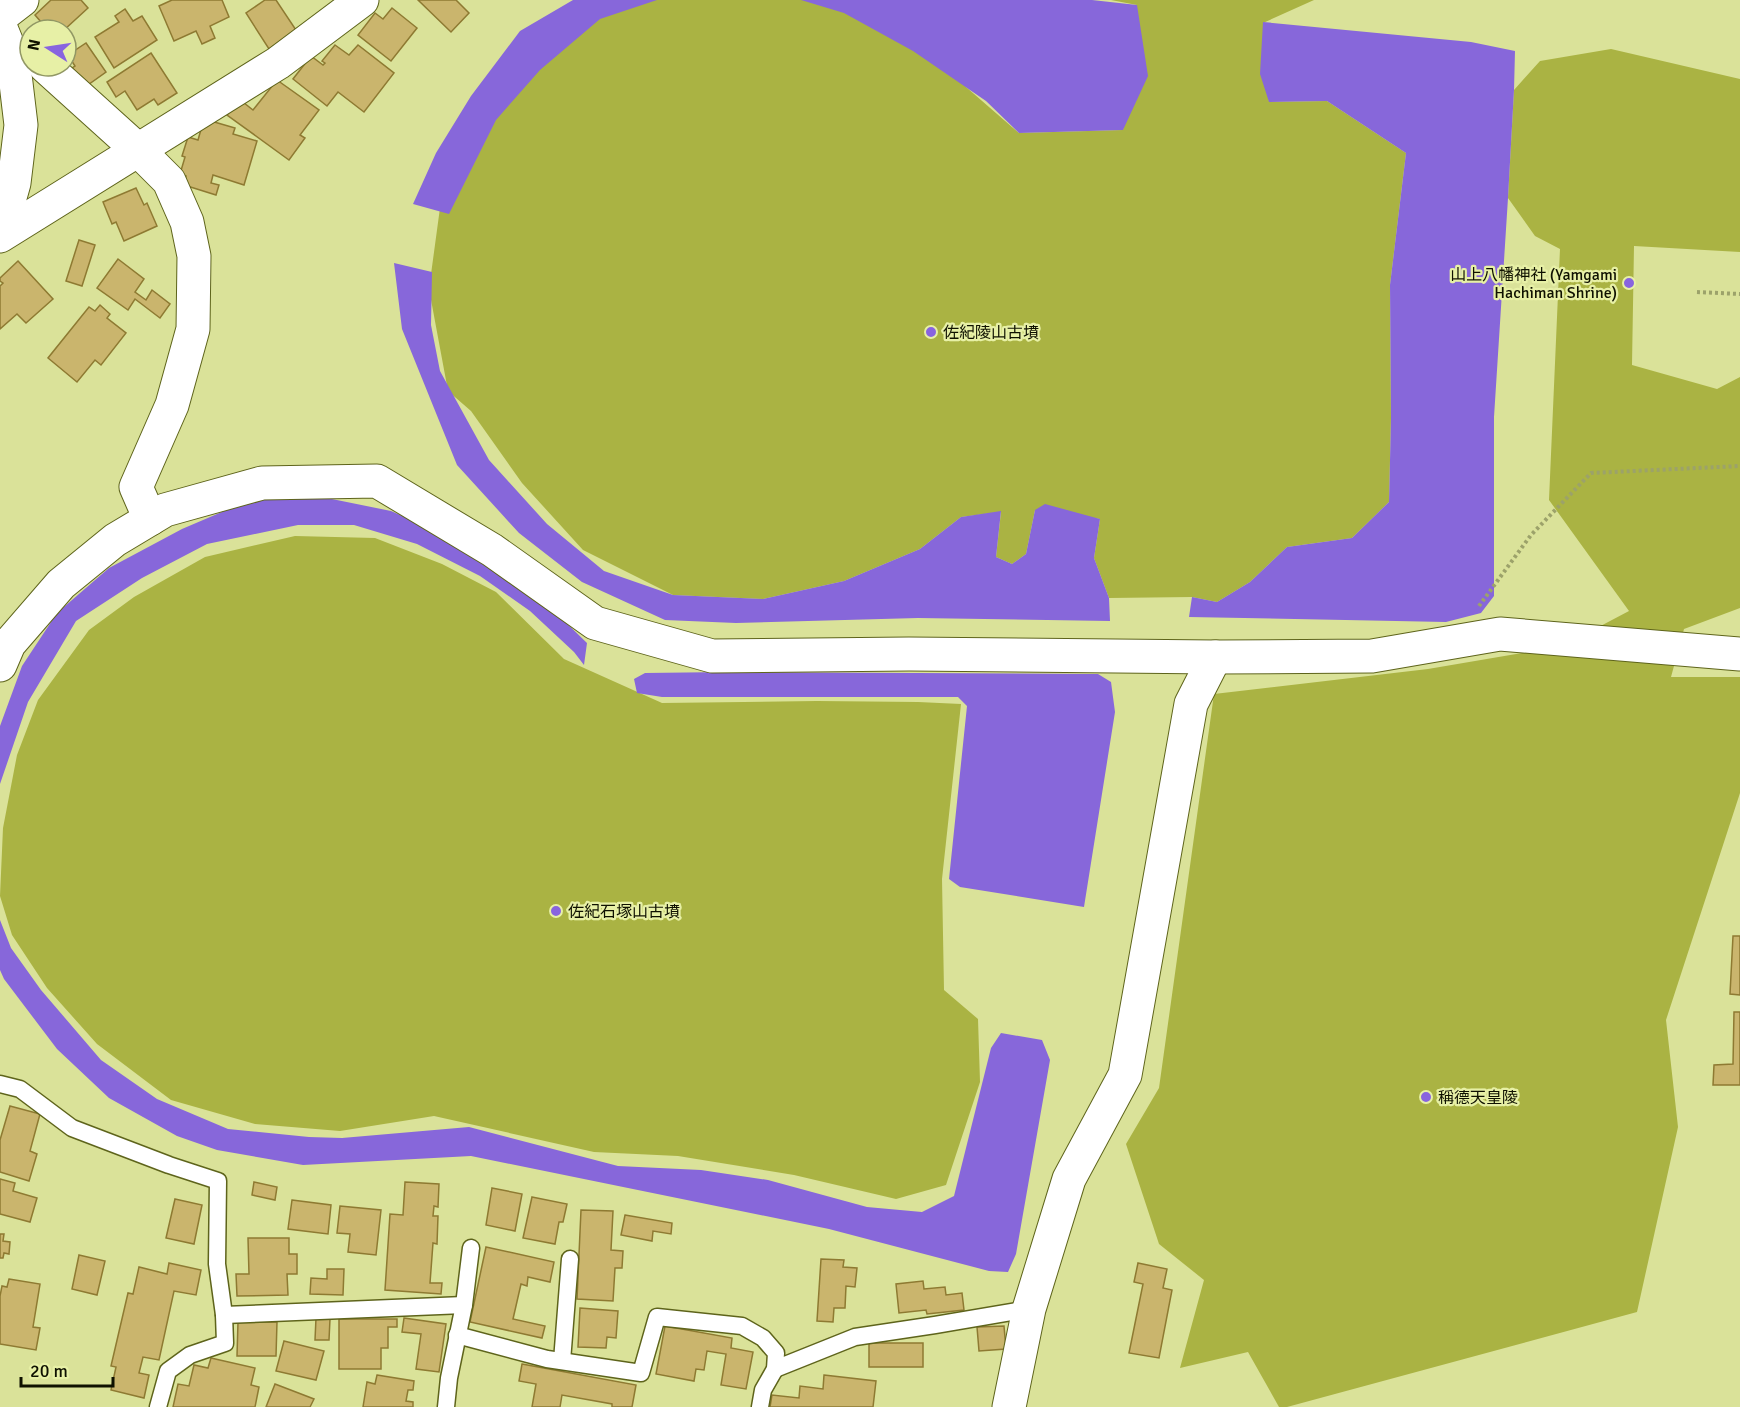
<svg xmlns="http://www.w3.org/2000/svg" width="1740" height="1407" font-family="Signika,'Noto Sans JP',sans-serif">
<rect width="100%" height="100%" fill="#dae299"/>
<g fill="#aab343">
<path d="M629 0H866L1019 133 1123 130 1137 5 1111 0H1314L1263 23 1269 102 1327 101 1406 153 1390 285 1391 418 1389 502 1352 538 1287 547 1250 582 1217 602 1192 597 1109 598 1094 558 1100 519 1035 510 1026 554 1012 564 996 557 1001 512 961 517 920 549 844 581 763 599 673 595 583 550 522 483 471 411 448 391 429 289 445 171 524 64Z"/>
<path d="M1611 49 1740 79V252L1634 246 1632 365 1717 389 1740 377V608L1684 629 1671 677H1740V793L1666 1020 1678 1127 1637 1312 1287 1407H1279L1248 1352 1180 1368 1204 1280 1159 1244 1126 1144 1159 1088 1214 694 1428 669 1522 653 1574 640 1629 611 1549 500 1560 249 1535 236 1508 198 1514 90 1540 61Z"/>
<path d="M295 536 375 538 442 564 496 592 564 659 662 703 817 701 918 702 961 704 942 879 944 990 978 1019 980 1082 946 1185 896 1199 794 1175 678 1156 594 1152 434 1116 340 1131 255 1124 171 1100 97 1044 47 988 12 935 0 896 3 828 17 755 38 700 89 630 134 597 205 557Z"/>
</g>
<g fill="#8767da">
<path d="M573 0H657L600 19 540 70 496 120 449 214 413 204 436 153 471 96 520 31Z"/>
<path d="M801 0H1092L1137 5 1148 76 1123 130 1019 133 986 101 913 51 844 13Z"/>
<path d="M1263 22 1471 42 1515 51 1514 90 1508 198 1494 417V596L1481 613 1446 622 1189 617 1192 597 1217 602 1250 582 1287 547 1352 538 1389 502 1391 418 1390 285 1406 153 1327 101 1269 102 1260 74Z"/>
<path d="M394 263 432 272 431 325 440 371 489 460 547 524 604 571 673 595 763 599 844 581 920 549 961 517 1001 511 996 557 1012 564 1026 554 1035 510 1045 504 1100 519 1094 558 1109 598 1110 621 918 618 736 623 665 620 582 582 519 533 457 465 402 329Z"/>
<path d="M327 498 391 511 457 540 525 583 587 643 584 665 574 652 530 611 480 576 417 544 354 525H298L207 544 142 578 76 621 28 702 0 784V726L22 666 57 613 109 568 182 529 250 500Z"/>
<path d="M727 672 1098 674 1111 682 1115 712 1084 907 960 887 949 879 967 706 958 697H662L637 693 634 679 645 673Z"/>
<path d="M0 920 11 948 41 990 101 1060 157 1099 228 1129 309 1137 342 1138 469 1127 618 1166 701 1170 768 1180 867 1207 922 1212 954 1196 991 1048 1001 1033 1042 1040 1050 1060 1016 1254 1008 1272 989 1271 829 1229 471 1156 303 1165 217 1150 177 1136 109 1098 57 1049 4 979 0 970Z"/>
</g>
<g fill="#cab56d" stroke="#8e7a32" stroke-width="1.5">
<path d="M51 0H81L88 8 64 30H48L35 15Z"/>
<path d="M172 0H222L229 17 210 26 215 38 202 44 196 31 174 41 159 6Z"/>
<path d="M265 0H276L296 30 269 49 246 13Z"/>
<path d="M418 0H456L469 13 451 32Z"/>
<path d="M392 8 417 28 391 61 358 35 375 13 383 19Z"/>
<path d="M125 9 133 21 142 16 157 40 114 68 95 37 119 22 115 16Z"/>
<path d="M86 43 106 72 85 87 72 68 75 66 68 55Z"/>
<path d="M335 45 349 55 358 45 394 73 364 112 338 92 327 106 293 79 311 56 323 65 325 63 322 61Z"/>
<path d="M151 53 177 93 158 105 154 99 137 110 125 91 116 97 107 82Z"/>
<path d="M277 80 319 110 300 135 305 138 289 160 227 115 239 99 253 110Z"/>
<path d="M204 119 235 128 233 134 257 141 244 185 213 175 211 183 219 185 216 195 184 185 186 176 180 174 185 157 182 156 188 137 198 140Z"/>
<path d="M136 188 144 205 147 203 157 226 124 241 116 222 112 224 103 202Z"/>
<path d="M79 240 95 245 82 286 66 281Z"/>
<path d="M118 259 144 279 135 292 146 300 152 290 170 304 160 318 135 299 128 310 97 288Z"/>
<path d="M18 261 53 299 26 323 17 314 0 329V286L3 283 0 281V278Z"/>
<path d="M100 305 110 314 107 318 126 333 101 365 95 360 77 382 48 358 89 307 95 311Z"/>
<path d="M1733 936H1740V995L1730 994Z"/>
<path d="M1734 1012H1740V1085H1713L1714 1065 1733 1064Z"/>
<path d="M10 1106 40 1114 30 1151 37 1154 29 1181 0 1172V1140Z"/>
<path d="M0 1179 15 1183 13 1191 37 1198 30 1222 0 1214Z"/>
<path d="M254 1182 277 1187 275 1200 252 1195Z"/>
<path d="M405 1182 439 1184 438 1207 434 1206 433 1216H438L437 1244 433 1243 430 1283H442L441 1294 385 1290 390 1214 403 1215Z"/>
<path d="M492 1188 522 1194 515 1231 486 1225Z"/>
<path d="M532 1197 567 1204 563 1222H559L555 1244 523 1238Z"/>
<path d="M175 1199 202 1205 194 1244 166 1238Z"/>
<path d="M292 1200 331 1205 328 1234 288 1229Z"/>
<path d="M340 1206 381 1210 376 1255 348 1252 350 1234 337 1233Z"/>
<path d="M581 1210 613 1211 611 1250 623 1251 622 1268H615L613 1301 577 1299Z"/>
<path d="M625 1215 672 1223 671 1234 653 1231 652 1241 621 1235Z"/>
<path d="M0 1234H4L3 1241 10 1242 9 1254 4 1253 3 1258H0Z"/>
<path d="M248 1238H289V1254H297V1274H287L288 1295 237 1296 236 1274H249Z"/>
<path d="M486 1247 554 1262 550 1282 528 1277 527 1286 521 1284 513 1319 545 1326 542 1338 470 1322Z"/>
<path d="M79 1255 105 1261 97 1295 72 1289Z"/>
<path d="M821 1259 844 1260 843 1267 857 1268 855 1287 846 1286 845 1308H834L833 1322 817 1321Z"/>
<path d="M169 1263 201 1270 196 1295 174 1291 159 1360 143 1357 139 1373 149 1375 144 1398 111 1390 116 1367 111 1366 128 1293 133 1294 139 1267 167 1274Z"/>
<path d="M1138 1263 1167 1269 1163 1288 1172 1290 1159 1358 1129 1353 1143 1284 1134 1282Z"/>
<path d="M327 1269H344L343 1295 310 1294 311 1278 327 1279Z"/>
<path d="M9 1279 40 1284 33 1327 40 1328 36 1350 0 1344V1296L2 1286 7 1287Z"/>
<path d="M923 1281 924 1289 945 1287 946 1295 962 1293 964 1310 927 1314 926 1310 899 1313 896 1284Z"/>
<path d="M580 1308 618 1311 616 1338 607 1337 606 1348 578 1347Z"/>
<path d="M316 1318 330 1319 329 1340H315Z"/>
<path d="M404 1318 446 1324 439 1372 416 1369 421 1334 402 1332Z"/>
<path d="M339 1319H397V1327H388V1348H381V1369H339Z"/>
<path d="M238 1322H277L276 1356H237Z"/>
<path d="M665 1326 732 1338 731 1348 753 1352 746 1389 721 1385 726 1354 707 1351 704 1370 696 1369 694 1381 656 1374Z"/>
<path d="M1004 1326 1006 1349 979 1351 977 1327Z"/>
<path d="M284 1341 324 1351 316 1380 276 1371Z"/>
<rect x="869" y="1343" width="54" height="24"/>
<path d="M211 1358 255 1368 251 1385 259 1387 255 1407H173L178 1384 189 1386 194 1365 208 1368Z"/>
<path d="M522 1364 636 1385 632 1407H612V1404L562 1395 560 1407H532L536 1384 519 1381Z"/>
<path d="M377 1375 414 1381 413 1390H408L406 1401 413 1402V1407H363L367 1382 375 1384Z"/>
<path d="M824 1375 876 1381 873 1407H770L772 1395 799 1398 800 1386 823 1389Z"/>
<path d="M275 1384 314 1399 310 1407H266Z"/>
</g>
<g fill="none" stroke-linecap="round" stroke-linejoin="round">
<g stroke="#5e641b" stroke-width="19">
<g id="lane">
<path d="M0 1084 20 1089 72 1128 169 1165 218 1181 217 1264 224 1315 225 1343 190 1355 168 1371 158 1407"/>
<path d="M224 1315 464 1305"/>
<path d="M457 1335 547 1359 641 1373 657 1317 742 1326 763 1338 776 1353 775 1369 763 1390 760 1407"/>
<path d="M562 1361 570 1259"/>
<path d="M775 1369 855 1337 935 1325 1029 1309"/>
<path d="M446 1407 449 1378 464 1305 471 1248"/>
</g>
</g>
<g stroke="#5e641b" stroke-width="35">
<g id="street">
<path d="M0 17 22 0"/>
<path d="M0 26 13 58 21 125 14 183 0 233"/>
<path d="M45 66 138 150 169 181 187 222 194 256 193 329 172 405 136 487 150 519"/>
<path d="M0 236 278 63 362 0"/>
<path d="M0 665 9 644 61 584 115 540 165 510 262 483 377 481 492 550 595 623 712 656 909 654 1215 657 1372 656 1500 634 1740 654"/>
<path d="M1009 1407 1029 1309 1069 1179 1125 1075 1191 704 1215 657"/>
</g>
</g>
<g stroke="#9ca26a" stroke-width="4" stroke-dasharray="3 3" stroke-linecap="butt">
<path d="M1697 292 1740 294"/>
<path d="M1479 606 1531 535 1591 473 1740 466"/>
</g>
<use href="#lane" stroke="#fff" stroke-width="16"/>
<use href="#street" stroke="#fff" stroke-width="33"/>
</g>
<g fill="#8864df" stroke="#e7f0a6" stroke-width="2">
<circle cx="1629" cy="283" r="6"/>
<circle cx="931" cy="332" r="6"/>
<circle cx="556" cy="911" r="6"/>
<circle cx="1426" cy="1097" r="6"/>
</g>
<g text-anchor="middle" stroke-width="4.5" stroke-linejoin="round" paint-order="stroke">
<g font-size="16" fill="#0f1100" stroke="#e7f0a6" text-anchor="start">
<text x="1617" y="280" text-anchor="end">山上八幡神社 (Yamgami<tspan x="1617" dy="18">Hachiman Shrine)</tspan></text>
<text x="943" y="338">佐紀陵山古墳</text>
<text x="568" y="917">佐紀石塚山古墳</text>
<text x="1438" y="1103">稱德天皇陵</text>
</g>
</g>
<g transform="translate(48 48) rotate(282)"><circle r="28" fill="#e7f0a6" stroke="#919764" stroke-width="1.5"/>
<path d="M0-4.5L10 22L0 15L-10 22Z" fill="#8864df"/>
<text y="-9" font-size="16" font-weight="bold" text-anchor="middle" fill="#0f1100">N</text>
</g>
<path d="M21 1377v9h92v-9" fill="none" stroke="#0f1100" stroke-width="3"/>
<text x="30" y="1377" font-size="18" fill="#0f1100" stroke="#e7f0a6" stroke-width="4.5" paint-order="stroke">20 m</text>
</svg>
